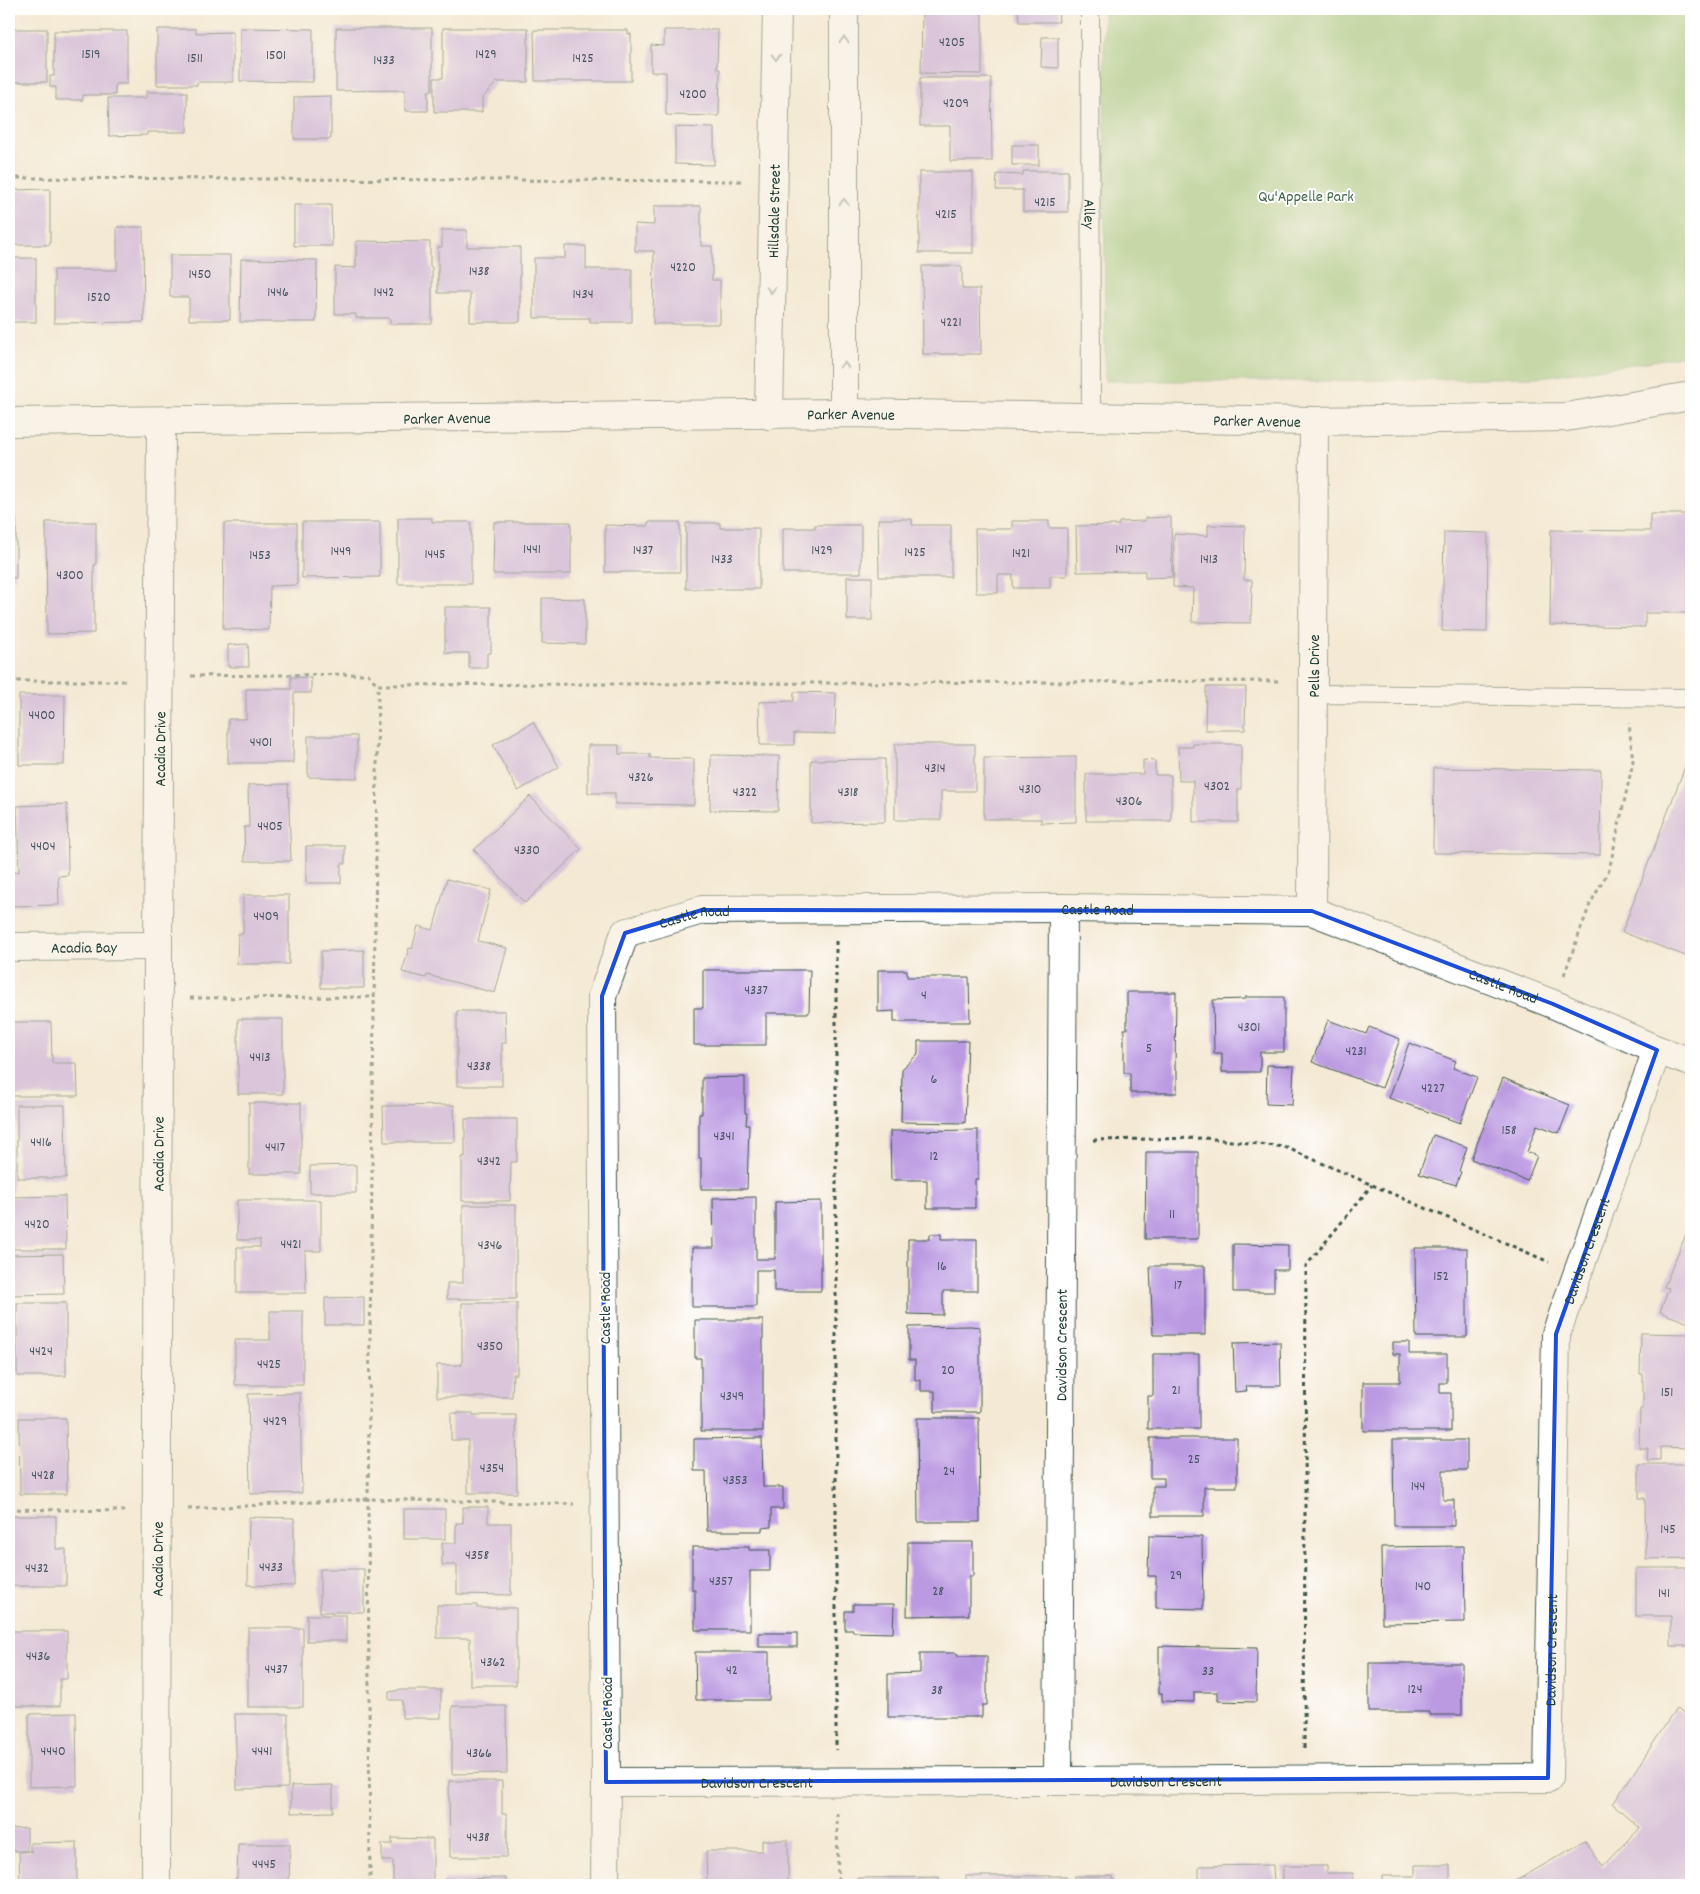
<svg xmlns="http://www.w3.org/2000/svg" width="1700" height="1894" font-family="Dekko,sans-serif">
<rect width="100%" height="100%" fill="#fff"/>
<filter id="ink" filterUnits="userSpaceOnUse"><feTurbulence type="fractalNoise" baseFrequency=".02" numOctaves="2"/><feDisplacementMap in="SourceGraphic" scale="10" xChannelSelector="R" yChannelSelector="G"/><feConvolveMatrix kernelMatrix="1 2 1 2 8 2 1 2 1" color-interpolation-filters="sRGB"/></filter>
<filter id="wash" filterUnits="userSpaceOnUse"><feTurbulence type="fractalNoise" baseFrequency=".0096" numOctaves="4" result="noise"/><feDisplacementMap in="SourceGraphic" scale="20" xChannelSelector="R" yChannelSelector="G"/><feGaussianBlur stdDeviation="1.12" result="paint"/><feColorMatrix in="noise" values="0 0 0 0 0 0 0 0 0 0 0 0 0 0 0 0 0 1.4 0 .05"/><feComposite in="paint" operator="in"/></filter>
<g filter="url(#wash)">
<rect width="100%" height="100%" fill="#f4e9d4"/>
<path fill="#90c373" stroke="#588054" d="M1104 9H1691V354L1647 362 1540 377 1330 381H1105Z"/>
<g id="blocks">
<g fill="#bb9ae2">
<path d="M922 9H982V74L921 73Z"/>
<path d="M1018 9H1058L1059 22H1019Z"/>
<path d="M240 28 313 29V82L240 81Z"/>
<path d="M336 28H432V91H428V111H405V90L336 91Z"/>
<path d="M443 28H528V82H497L482 98V112H434V78H443Z"/>
<rect x="9" y="29" width="38" height="53"/>
<path d="M157 29H196V33L233 32V82H197V85H157Z"/>
<path d="M534 30H628V34H631V81H535Z"/>
<path d="M664 30H718L717 69H720L719 116 666 115V72H651V45L664 46Z"/>
<path d="M54 31H127V84H115V95H83V100H56V87H50V76H54Z"/>
<path d="M1042 37H1058V68L1041 67Z"/>
<path d="M920 78H991L992 161H950V126H920Z"/>
<path d="M146 92H187V132H147V135L109 136 108 98H146Z"/>
<path d="M331 96V139H294V97Z"/>
<path d="M675 127 714 128V165L675 164Z"/>
<rect x="1012" y="145" width="27" height="20"/>
<path d="M1023 171H1068V212H1023V190H996L997 174 1023 175Z"/>
<rect x="919" y="172" width="54" height="81"/>
<path d="M50 189V245H12V190Z"/>
<path d="M294 205H331L332 246H294Z"/>
<path d="M654 206H701V246H712V280H720V324H653L654 251H635V224L654 225Z"/>
<path d="M117 227H143L144 322 54 323V270H117Z"/>
<path d="M442 230H467V247H520V322H470V293H438V247H442Z"/>
<path d="M356 241 430 242V267H432V324H390V318H356V314H335V267L356 268Z"/>
<path d="M565 246H586V269H632V322H590V318H534V258H565Z"/>
<path d="M170 255H230V320H189V297H170Z"/>
<rect x="9" y="258" width="27" height="64"/>
<path d="M241 259 317 260 316 322H240Z"/>
<path d="M922 266H962V289H980L981 354H923Z"/>
<path d="M1650 514H1691V613H1645V627L1550 625 1551 530 1650 531Z"/>
<rect x="9" y="517" width="7" height="61"/>
<path d="M1171 517 1172 577 1145 578V571L1077 572 1076 526 1119 525V522L1145 521V518Z"/>
<path d="M398 518H432V522H471V584H398Z"/>
<path d="M878 519H912V525H951V577H879Z"/>
<path d="M1012 521H1049V528H1067V576H1050V588H1013V575H998V593H976L975 529H1012Z"/>
<path d="M46 522H96V565H94V633L47 634Z"/>
<path d="M302 522H380V577L302 578Z"/>
<path d="M494 522H571V574H493Z"/>
<path d="M648 522H680V572H605V525L648 526Z"/>
<path d="M224 523H297V585L270 586 269 630 223 629Z"/>
<path d="M686 523H720V528H759V589H686Z"/>
<path d="M815 525H861V573H783V528H815Z"/>
<path d="M1208 525 1245 526 1244 580H1252L1251 623 1192 622 1193 588 1173 587 1174 534 1208 536Z"/>
<path d="M1444 532 1488 533 1487 632 1442 631Z"/>
<rect x="847" y="577" width="25" height="43"/>
<path d="M542 598 585 599V644L542 643Z"/>
<path d="M445 607H491V653H487V668H469V653H445Z"/>
<path d="M248 644 249 667H228V645Z"/>
<path d="M291 677 311 678V693H294L293 763H228V719H246V689H291Z"/>
<path d="M1206 687H1246L1245 730H1205Z"/>
<path d="M794 692 836 693 835 734 794 733V745H760L759 702 794 701Z"/>
<path d="M19 695H65L64 765H19Z"/>
<path d="M533 722 559 767 518 791 493 745Z"/>
<path d="M308 736H357V778L308 777Z"/>
<path d="M895 744H975V791H941V820H895Z"/>
<path d="M1193 744H1241V789H1238V822H1193V781H1179L1178 747H1193Z"/>
<path d="M588 745H619V754H650V758L694 759V805L615 804V793H588Z"/>
<path d="M1691 751V958L1622 932Z"/>
<path d="M711 755 779 756 778 811 710 810Z"/>
<path d="M1076 757V822L1041 823V819H984V758Z"/>
<path d="M885 759V822L811 823V760Z"/>
<path d="M1143 760 1155 761V775H1171V821H1086V774H1143Z"/>
<path d="M1434 768 1601 770 1600 855 1433 853Z"/>
<path d="M288 784 291 861H245L244 827H249L248 785Z"/>
<path d="M530 796 581 849 525 903 474 850Z"/>
<path d="M67 804 68 875 58 876 59 905 9 906V873L19 872 17 806Z"/>
<path d="M306 846H345V864H341V883H306Z"/>
<path d="M447 879 491 890 478 941 507 948 495 993 427 975 426 978 402 972 409 948 412 949 418 926 433 930Z"/>
<path d="M243 895H289V964H237L238 934H243Z"/>
<path d="M364 950V988H321V951Z"/>
<path d="M703 970H810L809 1013H766V1045H694V1008H703Z"/>
<path d="M878 970H907V977H969L970 1022H894V1011L878 1012Z"/>
<path d="M1127 992H1176L1175 1070H1177V1093H1130V1073H1124V1029H1127Z"/>
<path d="M1245 997H1284V1052H1260V1072H1222V1053H1214L1213 1000 1245 999Z"/>
<path d="M457 1011H505L506 1043H502V1086H457Z"/>
<rect x="238" y="1019" width="45" height="75"/>
<path d="M1328 1020 1366 1034 1369 1027 1400 1039 1382 1088 1312 1062Z"/>
<path d="M9 1022H51L52 1063H77L78 1096H9Z"/>
<path d="M918 1041H968L965 1123 901 1122 902 1069 918 1054Z"/>
<path d="M1409 1043 1456 1061 1453 1068 1477 1077 1460 1123 1389 1098Z"/>
<path d="M1267 1065 1294 1066 1292 1105 1266 1104Z"/>
<path d="M745 1077V1113H747L746 1125H749L747 1189H701V1158H699V1114H702V1078Z"/>
<path d="M1503 1078 1570 1105 1559 1133 1537 1125 1527 1152 1537 1156 1527 1181 1471 1159Z"/>
<rect x="249" y="1103" width="52" height="71"/>
<path d="M17 1105H65L66 1178H17Z"/>
<path d="M454 1105 455 1142H384L383 1106Z"/>
<path d="M465 1119H517V1162H511L510 1201H462V1157H465Z"/>
<path d="M978 1130V1179H975V1208H927V1180H891L890 1131Z"/>
<path d="M1433 1135 1467 1147 1459 1171 1461 1172 1456 1185 1419 1174Z"/>
<path d="M1146 1152H1198V1239H1145Z"/>
<path d="M356 1165V1193H310V1166Z"/>
<rect x="9" y="1168" width="3" height="27"/>
<path d="M65 1196 66 1249H9V1197Z"/>
<path d="M756 1197V1259H775V1202L821 1201V1291H774V1270H756V1307H692V1248H714L713 1198Z"/>
<path d="M237 1200H321V1251H305L306 1293H237V1247H260V1240H237Z"/>
<path d="M463 1205H516V1299H447V1283H463Z"/>
<path d="M1691 1222V1324L1660 1312 1669 1288 1664 1287Z"/>
<path d="M930 1234H941V1239H977V1291H943V1315L908 1314V1239H930Z"/>
<path d="M1233 1244 1288 1245V1270H1274V1292H1233Z"/>
<path d="M1415 1248H1467V1337H1416Z"/>
<path d="M63 1254 64 1294 9 1295V1255Z"/>
<path d="M1150 1266H1205V1335H1153Z"/>
<path d="M364 1297V1325H325V1298Z"/>
<rect x="17" y="1303" width="49" height="73"/>
<path d="M462 1303H517V1374H513L512 1397H437V1365H462Z"/>
<path d="M270 1311H303V1385H235V1340H270Z"/>
<path d="M695 1320H763V1431H701V1358H695Z"/>
<path d="M971 1326 980 1327V1412H935V1391H921V1380H915V1360H909V1327Z"/>
<path d="M1641 1333 1691 1334V1448L1660 1447V1460H1647L1648 1448H1639L1640 1409H1643V1374H1640Z"/>
<path d="M1280 1342 1281 1386H1246L1247 1391 1235 1392 1233 1343Z"/>
<path d="M1393 1342H1409V1354H1447V1383H1440V1393H1451V1431H1363V1382H1400V1354H1393Z"/>
<path d="M1153 1354H1199V1429H1148V1396H1153Z"/>
<path d="M300 1393 302 1493 250 1494 248 1394Z"/>
<path d="M451 1413H473V1415H516L517 1493H468V1440H451Z"/>
<path d="M19 1418H66L67 1494H20Z"/>
<path d="M917 1418H979L980 1522H918Z"/>
<path d="M762 1438 763 1487H783V1509H771V1527L762 1528V1531H707L706 1471H694V1439Z"/>
<path d="M1150 1438H1237V1487H1204V1516H1153V1486H1164V1478H1150Z"/>
<path d="M1393 1440H1467V1470H1443V1500H1454V1526H1394Z"/>
<path d="M1639 1464H1691V1558L1646 1559 1645 1498H1639Z"/>
<path d="M463 1507H488V1523H511V1595L457 1594V1565H442V1543H456V1523H463Z"/>
<rect x="404" y="1509" width="41" height="30"/>
<path d="M9 1516H56V1549H66V1586H9Z"/>
<path d="M249 1517 294 1518V1586L248 1585Z"/>
<path d="M1149 1536 1202 1537 1203 1609 1156 1608V1576H1148Z"/>
<path d="M908 1542H973V1576H969V1615L907 1616Z"/>
<path d="M1464 1546 1465 1622 1382 1623 1381 1547Z"/>
<path d="M692 1547H749V1550H770V1571H750V1630H695V1590H692Z"/>
<path d="M1636 1568H1691V1646H1671V1616H1636Z"/>
<rect x="320" y="1569" width="44" height="43"/>
<path d="M853 1604H894L893 1633 853 1632V1630H845V1611H853Z"/>
<path d="M437 1605H477V1608H516V1685H470V1638H437Z"/>
<rect x="307" y="1615" width="39" height="26"/>
<rect x="248" y="1628" width="55" height="79"/>
<path d="M9 1631H67V1679H60V1706H9Z"/>
<rect x="759" y="1633" width="38" height="14"/>
<path d="M1159 1646 1257 1648 1256 1702 1218 1701V1692H1194V1702L1162 1701V1693H1159Z"/>
<path d="M695 1652H769V1700H696Z"/>
<path d="M920 1653H957V1656H987V1705H982V1717H888V1674L920 1673Z"/>
<path d="M1369 1663H1462V1715H1429V1712H1369Z"/>
<path d="M402 1690H441V1718H402V1700H389V1692Z"/>
<path d="M452 1706H506L507 1773 452 1774Z"/>
<path d="M1676 1709 1691 1717V1844L1689 1847 1691 1850V1885H1509L1585 1841 1603 1867 1640 1828 1613 1804Z"/>
<path d="M76 1713 77 1786 29 1787V1714Z"/>
<path d="M235 1714H288V1788L237 1789Z"/>
<path d="M449 1781H502V1814H507V1857H450Z"/>
<path d="M333 1785V1812L291 1813V1786Z"/>
<path d="M27 1828V1851H9V1829Z"/>
<path d="M392 1838 433 1839V1885H393V1861H382V1844H392Z"/>
<path d="M762 1840H788V1883H771V1885H707L706 1851H762Z"/>
<path d="M77 1842V1885H20L19 1852 32 1851H30V1843Z"/>
<path d="M238 1844H290L289 1885H235V1878H237Z"/>
<path d="M1273 1865 1274 1885H1199V1866Z"/>
<path d="M1415 1865H1450V1885H1382V1876H1415Z"/>
<path d="M1283 1866H1327V1873H1353V1885H1283Z"/>
<rect x="966" y="1876" width="100" height="9"/>
<rect x="1075" y="1876" width="38" height="9"/>
<path d="M939 1877V1885H857V1878Z"/>
<path d="M506 1878V1885H444V1879Z"/>
</g>
</g>
</g>
<g filter="url(#ink)">
<use href="#blocks" fill-opacity="0" stroke="#3f574c" stroke-width="1"/>
<g fill="none" stroke-linecap="round" stroke-linejoin="round">
<g stroke="#3f574c" stroke-width="20">
<g id="service">
<path id="s1" d="M1090 9 1091 419"/>
<path d="M1313 694 1691 698"/>
</g>
</g>
<g stroke="#3f574c" stroke-width="30">
<g id="minor">
<path d="M844 9V413"/>
<path id="s2" d="M769 415 777 9"/>
<path id="s3" d="M9 422 844 413 1314 421 1566 417 1691 396"/>
<path id="s4" d="M1312 911 1314 421"/>
<path id="s5" d="M9 947 158 946"/>
<path id="s6" d="M1058 1781 1063 908"/>
<path id="s7" d="M606 1782 1058 1781 1548 1778 1556 1334 1657 1050"/>
<path id="s8" d="M156 1885 158 946 161 421"/>
<path id="s9" d="M605 1885 606 1782 602 996 625 933 702 910 1063 908 1312 911 1553 1004 1657 1050 1691 1062"/>
</g>
</g>
<g stroke="#3f574c" stroke-width="3" stroke-dasharray="4 4" stroke-linecap="butt">
<path d="M9 178 743 181"/>
<path d="M191 676 368 674 378 685 1282 681"/>
<path d="M9 681H128"/>
<path d="M836 941V1750"/>
<path d="M1564 975 1590 904 1609 870 1633 762 1629 723"/>
<path d="M190 998 374 997"/>
<path d="M1093 1140 1205 1138 1285 1147 1549 1262"/>
<path d="M9 1509 124 1511"/>
<path d="M188 1509 368 1499 574 1504"/>
<path d="M1304 1748 1306 1266 1372 1185"/>
<path d="M837 1813 838 1885"/>
<path d="M370 1885 368 1499 378 685"/>
</g>
<use href="#service" stroke="#fff" stroke-width="18"/>
<use href="#minor" stroke="#fff" stroke-width="28"/>
</g>
<defs><path id="oneway-chevron" d="M-2-3.5L2.5 0L-2 3.5" fill="none" stroke-width="1.6" stroke-linecap="round" stroke-linejoin="round" transform="scale(1.25)"/></defs>
<g stroke="#8f9e9a">
<use href="#oneway-chevron" transform="translate(844 40) rotate(-90)"/>
<use href="#oneway-chevron" transform="translate(776 57) rotate(91)"/>
<use href="#oneway-chevron" transform="translate(844 202) rotate(-90)"/>
<use href="#oneway-chevron" transform="translate(771 290) rotate(91)"/>
<use href="#oneway-chevron" transform="translate(844 365) rotate(-90)"/>
</g>
</g>
<path d="M0 0H1700V1894H0ZM702 910 1312 911 1553 1004 1657 1050 1556 1334 1548 1778 606 1782 602 996 625 933Z" fill="#f4e9d4" fill-opacity=".55" fill-rule="evenodd"/>
<path fill="none" stroke="#1d4ed8" stroke-width="4" stroke-linejoin="round" d="M702 910 1312 911 1553 1004 1657 1050 1556 1334 1548 1778 606 1782 602 996 625 933Z"/>
<g text-anchor="middle" stroke-width="4" stroke-linejoin="round" paint-order="stroke">
<g font-size="14" fill="#465460">
<text x="952" y="46">4205</text>
<text x="91" y="58">1519</text>
<text x="486" y="58">1429</text>
<text x="276" y="59">1501</text>
<text x="195" y="62">1511</text>
<text x="583" y="62">1425</text>
<text x="384" y="64">1433</text>
<text x="693" y="98">4200</text>
<text x="956" y="107">4209</text>
<text x="1045" y="206">4215</text>
<text x="946" y="218">4215</text>
<text x="683" y="271">4220</text>
<text x="479" y="275">1438</text>
<text x="200" y="278">1450</text>
<text x="278" y="296">1446</text>
<text x="384" y="296">1442</text>
<text x="583" y="298">1434</text>
<text x="99" y="301">1520</text>
<text x="951" y="326">4221</text>
<text x="532" y="553">1441</text>
<text x="1124" y="553">1417</text>
<text x="643" y="554">1437</text>
<text x="822" y="554">1429</text>
<text x="341" y="555">1449</text>
<text x="915" y="556">1425</text>
<text x="1021" y="557">1421</text>
<text x="435" y="558">1445</text>
<text x="260" y="559">1453</text>
<text x="722" y="563">1433</text>
<text x="1209" y="563">1413</text>
<text x="70" y="579">4300</text>
<text x="42" y="719">4400</text>
<text x="261" y="746">4401</text>
<text x="935" y="772">4314</text>
<text x="641" y="781">4326</text>
<text x="1217" y="790">4302</text>
<text x="1030" y="793">4310</text>
<text x="745" y="796">4322</text>
<text x="848" y="796">4318</text>
<text x="1129" y="805">4306</text>
<text x="270" y="830">4405</text>
<text x="43" y="850">4404</text>
<text x="527" y="854">4330</text>
<text x="266" y="920">4409</text>
<text x="756" y="994">4337</text>
<text x="924" y="999">4</text>
<text x="1249" y="1031">4301</text>
<text x="1149" y="1052">5</text>
<text x="1356" y="1055">4231</text>
<text x="260" y="1061">4413</text>
<text x="479" y="1070">4338</text>
<text x="934" y="1083">6</text>
<text x="1433" y="1092">4227</text>
<text x="1509" y="1134">158</text>
<text x="724" y="1140">4341</text>
<text x="41" y="1146">4416</text>
<text x="275" y="1151">4417</text>
<text x="934" y="1160">12</text>
<text x="489" y="1165">4342</text>
<text x="1172" y="1218">11</text>
<text x="37" y="1228">4420</text>
<text x="291" y="1248">4421</text>
<text x="490" y="1249">4346</text>
<text x="942" y="1270">16</text>
<text x="1441" y="1280">152</text>
<text x="1178" y="1289">17</text>
<text x="490" y="1350">4350</text>
<text x="41" y="1355">4424</text>
<text x="269" y="1368">4425</text>
<text x="948" y="1374">20</text>
<text x="1176" y="1394">21</text>
<text x="1667" y="1396">151</text>
<text x="732" y="1400">4349</text>
<text x="275" y="1425">4429</text>
<text x="1194" y="1463">25</text>
<text x="492" y="1472">4354</text>
<text x="949" y="1475">24</text>
<text x="43" y="1479">4428</text>
<text x="735" y="1484">4353</text>
<text x="1418" y="1490">144</text>
<text x="1668" y="1533">145</text>
<text x="477" y="1559">4358</text>
<text x="271" y="1571">4433</text>
<text x="37" y="1572">4432</text>
<text x="1176" y="1579">29</text>
<text x="721" y="1585">4357</text>
<text x="1423" y="1590">140</text>
<text x="938" y="1595">28</text>
<text x="1664" y="1597">141</text>
<text x="38" y="1660">4436</text>
<text x="493" y="1666">4362</text>
<text x="276" y="1673">4437</text>
<text x="732" y="1674">42</text>
<text x="1208" y="1675">33</text>
<text x="1415" y="1693">124</text>
<text x="937" y="1694">38</text>
<text x="53" y="1755">4440</text>
<text x="262" y="1755">4441</text>
<text x="479" y="1757">4366</text>
<text x="478" y="1841">4438</text>
<text x="264" y="1868">4445</text>
</g>
<g font-size="16" fill="#416547" stroke="#fff">
<text x="1306" y="201">Qu'Appelle Park</text>
</g>
<g font-size="16" fill="#1f3d34" stroke="#fff">
<text dy="6" stroke="none"><textPath href="#s2" startOffset="204">Hillsdale Street</textPath></text>
<text dy="6" stroke="none"><textPath href="#s1" startOffset="205">Alley</textPath></text>
<text dy="6" stroke="none"><textPath href="#s3" startOffset="842">Parker Avenue</textPath></text>
<text dy="6" stroke="none"><textPath href="#s3" startOffset="438">Parker Avenue</textPath></text>
<text dy="6" stroke="none"><textPath href="#s3" startOffset="1248">Parker Avenue</textPath></text>
<text dy="6" stroke="none"><textPath href="#s4" startOffset="245">Pells Drive</textPath></text>
<text dy="6" stroke="none"><textPath href="#s8" startOffset="1136">Acadia Drive</textPath></text>
<text dy="6" stroke="none"><textPath href="#s9" startOffset="1432">Castle Road</textPath></text>
<text dy="6" stroke="none"><textPath href="#s9" startOffset="1028">Castle Road</textPath></text>
<text dy="6" stroke="none"><textPath href="#s5" startOffset="75">Acadia Bay</textPath></text>
<text dy="6" stroke="none"><textPath href="#s9" startOffset="1852">Castle Road</textPath></text>
<text dy="6" stroke="none"><textPath href="#s8" startOffset="731">Acadia Drive</textPath></text>
<text dy="6" stroke="none"><textPath href="#s7" startOffset="1475">Davidson Crescent</textPath></text>
<text transform="translate(604 1308) rotate(-90)" y="6">Castle Road</text>
<text dy="6" stroke="none"><textPath href="#s6" startOffset="436">Davidson Crescent</textPath></text>
<text dy="6" stroke="none"><textPath href="#s8" startOffset="326">Acadia Drive</textPath></text>
<text dy="6" stroke="none"><textPath href="#s7" startOffset="1070">Davidson Crescent</textPath></text>
<text transform="translate(606 1713) rotate(-90)" y="6">Castle Road</text>
<text dy="6" stroke="none"><textPath href="#s7" startOffset="151">Davidson Crescent</textPath></text>
<text dy="6" stroke="none"><textPath href="#s7" startOffset="560">Davidson Crescent</textPath></text>
</g>
</g>
<rect width="1700" height="1894" fill="none" stroke="#fff" stroke-width="30"/>
</svg>
